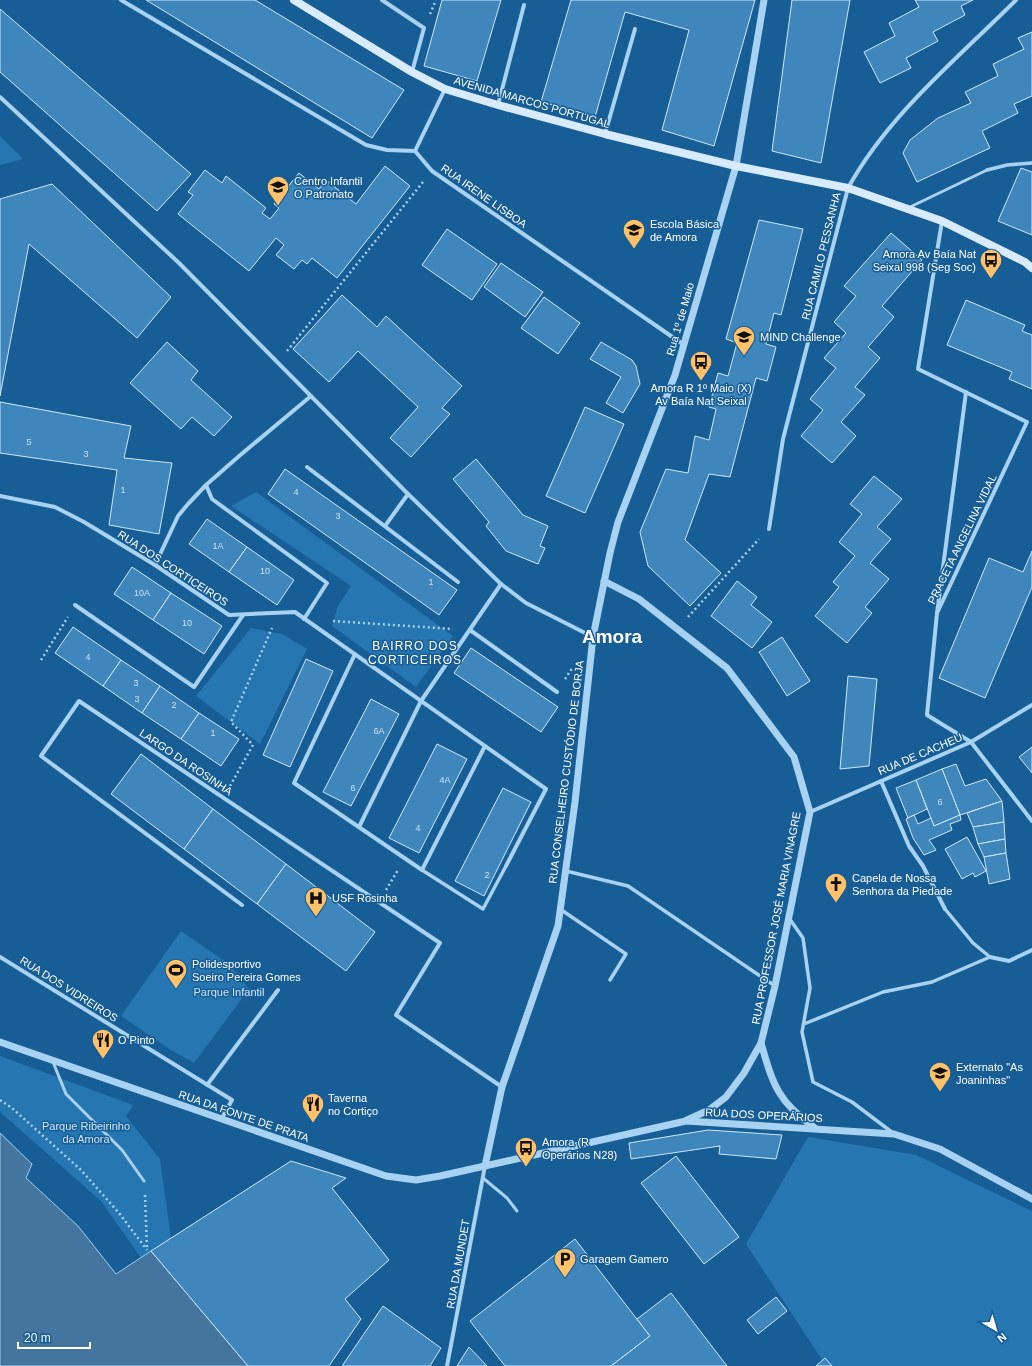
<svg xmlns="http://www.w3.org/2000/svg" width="1032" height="1366" font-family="Arial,sans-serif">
<rect width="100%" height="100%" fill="#175d96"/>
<g fill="#2676b2">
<path d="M0 136 23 159 0 165Z"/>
<path d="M256 492 453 636 416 687 332 626 338 606 351 586 231 506Z"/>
<path d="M251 628 282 634 307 649 260 744 196 696Z"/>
<path d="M181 931 230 965 249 989 194 1063 171 1050 121 1016Z"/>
<path d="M0 1056 133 1105 126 1116 160 1159 171 1238 152 1251 248 1366H0V1132L32 1164 26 1178 78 1226 116 1274 141 1258 101 1201 0 1112Z"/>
<path d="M808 1137 916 1155 1032 1211V1366H826L746 1244Z"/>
</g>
<path fill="#44759e" stroke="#9bcef4" d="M0 1133 32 1164 26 1178 78 1226 116 1274 151 1251 248 1366H0Z"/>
<g fill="#3f86bd" stroke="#cfe9fc">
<path d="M146 0H255L404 90 372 138Z"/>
<path d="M442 0H501L477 81 424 66Z"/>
<path d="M571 0H755L714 146 662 130 689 30 625 12 595 117 541 102Z"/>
<path d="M792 0H850L821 163 772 151Z"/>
<path d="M915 0H973L961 6 965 15 933 32 938 41 906 58 911 68 880 83 864 52 895 36 889 23 919 7Z"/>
<path d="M0 9 191 174 157 211 0 72Z"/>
<path d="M1032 32V96L1014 104 1018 113 982 131 990 148 917 182 903 153 910 140 938 118 971 103 965 92 998 76 993 64 1024 49 1018 38Z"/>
<path d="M385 166 410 186 337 278 312 258 307 264 302 260 294 269 276 255 284 245 276 238 249 271 178 214 193 195 188 192 205 170 222 183 226 176 266 208 262 213 270 219 279 208 274 204 299 173 319 189 326 180 356 204Z"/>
<path d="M1021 168 1032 172V235L998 221Z"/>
<path d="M52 184 171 297 137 338 29 244 0 396V199Z"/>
<path d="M759 220 803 229 781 315 774 313 766 344 776 347 767 381 756 378 730 477 709 474 685 540 721 573 690 606 648 566 640 532 666 469 688 473 695 436 709 440 716 409 709 407 718 373 728 376 737 343 726 339Z"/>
<path d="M447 229 497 264 472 300 422 265Z"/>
<path d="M891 233 922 260 882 306 894 317 868 347 880 358 855 387 865 395 841 422 856 436 832 463 801 436 823 410 810 399 836 368 824 358 846 333 834 322 856 296 844 286Z"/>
<path d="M501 263 543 292 525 317 484 287Z"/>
<path d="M342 295 377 327 386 316 462 386 442 408 450 414 411 457 390 438 418 407 358 351 329 382 293 349Z"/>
<path d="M544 297 580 323 558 354 521 328Z"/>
<path d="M966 300 1025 325 1022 331 1032 335V389L1009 379 1012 372 947 345Z"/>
<path d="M167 342 198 371 191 380 232 417 214 436 192 417 181 429 130 383Z"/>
<path d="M601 342 632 360 636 366 640 384 623 413 606 403 621 377 590 359Z"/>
<path d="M0 402 131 426 124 458 172 463 159 534 109 525 117 470 0 453Z"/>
<path d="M585 407 624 424 585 513 546 496Z"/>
<path d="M476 459 523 515 548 526 540 546 545 548 538 564 506 551 486 526 489 522 453 479Z"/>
<path d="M285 469 457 590 439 615 268 494Z"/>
<path d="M874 476 902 499 877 527 891 539 870 563 889 579 865 607 872 613 847 643 815 616 839 587 833 582 855 556 839 542 862 514 850 504Z"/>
<path d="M207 519 247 547 229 572 189 544Z"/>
<path d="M247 547 294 580 277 605 229 572Z"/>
<path d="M1032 551V587L985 698 939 678 989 558 1023 572Z"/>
<path d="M132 567 171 593 153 620 114 594Z"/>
<path d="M737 581 757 597 751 605 772 622 752 648 711 616Z"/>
<path d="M171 593 222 626 204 654 153 620Z"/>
<path d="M73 627 121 660 103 686 55 653Z"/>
<path d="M782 637 810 681 787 696 759 652Z"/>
<path d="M471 648 558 707 541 732 454 673Z"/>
<path d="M306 659 333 671 290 767 263 755Z"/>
<path d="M121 660 160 686 142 713 103 686Z"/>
<path d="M848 676 877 679 869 766 840 769Z"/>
<path d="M160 686 199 713 181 739 142 713Z"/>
<path d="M371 699 399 714 351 806 323 792Z"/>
<path d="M199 713 239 739 221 766 181 739Z"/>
<path d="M437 744 467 759 419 853 389 838Z"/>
<path d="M1032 747V773L1019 757Z"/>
<path d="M141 754 213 809 184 849 111 794Z"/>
<path d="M956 764 965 786 986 779 1002 801 960 815 942 769Z"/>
<path d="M942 769 960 815 934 826 916 780Z"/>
<path d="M916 780 927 809 908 818 896 788Z"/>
<path d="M503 788 531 802 484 896 455 881Z"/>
<path d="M1002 801 1004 822 973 827 967 813Z"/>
<path d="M213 809 286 864 257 904 184 849Z"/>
<path d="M914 815 918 824 931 818 934 826 960 815 961 820 950 824 952 830 929 840 936 850 924 855 913 838 906 819Z"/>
<path d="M1004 822 1005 839 978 844 973 827Z"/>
<path d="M967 837 986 871 975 877 973 873 962 879 945 849Z"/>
<path d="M1005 839 1006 853 984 857 978 844Z"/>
<path d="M1006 853 1010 879 989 884 984 857Z"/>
<path d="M286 864 375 932 346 971 257 904Z"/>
<path d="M708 1130 782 1135 776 1159 719 1154 720 1146 631 1159 629 1143Z"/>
<path d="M676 1156 739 1237 704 1264 641 1183Z"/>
<path d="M291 1161 346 1178 332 1188 389 1260 345 1299 361 1319 329 1366H248L151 1251Z"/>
<path d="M575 1239 650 1336 611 1366H505L470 1321Z"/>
<path d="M671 1293 727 1366H611L650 1336 637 1319Z"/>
<path d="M776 1297 787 1311 758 1334 747 1320Z"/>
<path d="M383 1306 441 1348 430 1366H342Z"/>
<path d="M469 1347 487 1366H457Z"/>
<path d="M825 1358 832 1366H816Z"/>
</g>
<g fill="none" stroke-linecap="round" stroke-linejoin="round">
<g stroke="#a8d2f1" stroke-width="2.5" stroke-dasharray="2 3" stroke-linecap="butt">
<path d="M430 14 436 0"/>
<path d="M287 351 423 182"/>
<path d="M688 617 759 539"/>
<path d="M333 621 453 629"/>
<path d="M41 660 68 617"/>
<path d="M565 679 573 667"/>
<path d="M230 786 253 745 231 722 272 628"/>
<path d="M386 890 398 870"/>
<path d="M0 1100 12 1108 81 1170 119 1213 147 1250"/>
<path d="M145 1195 147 1250"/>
</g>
<g stroke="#a8d2f1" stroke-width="3">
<path d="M908 208 987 170"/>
<path d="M53 1062 66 1094 122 1150 144 1181"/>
<path d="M483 1178 507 1198 517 1211"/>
</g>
<g stroke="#a8d2f1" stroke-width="3.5">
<path d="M987 170 1007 165 1032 163"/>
<path d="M422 870 483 909 506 866"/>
<path d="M566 871 628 886 775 986"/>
<path d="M560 909 626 954 610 980"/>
<path d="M789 918 803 938 810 988 802 1032 813 1082 852 1102 893 1133"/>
<path d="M804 1024 883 992 932 982 990 957 973 943 945 909"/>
</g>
<g stroke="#a8d2f1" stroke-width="4">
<path d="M121 0 366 145 387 150 415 151 432 171 684 345"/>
<path d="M382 0 424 28 412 72"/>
<path d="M0 97 179 263 408 494 501 584 526 603 593 637"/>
<path d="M498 105 524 5"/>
<path d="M605 134 635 29"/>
<path d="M415 151 445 89"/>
<path d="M966 392 937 613 927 715 971 742 1032 821"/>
<path d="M307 467 458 582"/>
<path d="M206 485 212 499 327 583 304 619"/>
<path d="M0 496 55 507 84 522 155 565 229 615 295 612 546 789 506 866"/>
<path d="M385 526 408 494"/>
<path d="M769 529 783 439 848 188C889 114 957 59 1016 0"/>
<path d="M155 565 178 516 188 504 206 485 238 457 311 396"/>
<path d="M75 605 194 687 243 615"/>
<path d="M937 613 1027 422 918 369 942 221"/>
<path d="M470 630 557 692"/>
<path d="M355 654 294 783 422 870 485 746"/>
<path d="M881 781 909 846 923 866 945 909"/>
<path d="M810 812 971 742 1032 705"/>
<path d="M359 827 421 701 501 584"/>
<path d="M242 905 41 756 79 701 440 943 396 1015 502 1087"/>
<path d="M0 957 232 1100 221 1120"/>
<path d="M990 957 1009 961 1032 950"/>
<path d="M207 1085 278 990"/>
<path d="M447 1366 485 1166"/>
</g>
<g stroke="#a8d2f1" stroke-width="7">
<path d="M604 581 639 599 727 668 794 757 810 812 775 986 761 1043 744 1073 726 1097 709 1110 687 1120"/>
<path d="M0 1042 386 1176 416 1180 440 1176 686 1121 894 1134 940 1149 1032 1199"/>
<path d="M761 1043C773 1085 778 1102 815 1128"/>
<path d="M485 1166 502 1087 558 926 575 802 593 637 610 553 618 522 675 375 736 166 764 0"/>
</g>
<path stroke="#d7ebfc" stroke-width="8" d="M294 0 412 72 445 89 498 105 605 134 736 166 848 188 942 221 1025 262 1032 268"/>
</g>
<defs>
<g id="school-pin" transform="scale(1.15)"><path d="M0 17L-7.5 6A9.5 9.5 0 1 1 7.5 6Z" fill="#ffc268" stroke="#175d96"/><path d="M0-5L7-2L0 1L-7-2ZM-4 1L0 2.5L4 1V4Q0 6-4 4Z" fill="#111"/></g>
<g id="bus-pin" transform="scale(1.15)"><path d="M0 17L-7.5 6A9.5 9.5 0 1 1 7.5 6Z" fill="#ffc268" stroke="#175d96"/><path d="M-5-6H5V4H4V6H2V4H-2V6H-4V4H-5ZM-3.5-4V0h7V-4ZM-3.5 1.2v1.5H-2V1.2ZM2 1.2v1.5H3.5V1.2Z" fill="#111"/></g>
<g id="church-pin" transform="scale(1.15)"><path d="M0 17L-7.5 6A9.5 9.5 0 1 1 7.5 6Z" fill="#ffc268" stroke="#175d96"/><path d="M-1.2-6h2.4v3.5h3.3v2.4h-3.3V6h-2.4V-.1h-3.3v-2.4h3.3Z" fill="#111"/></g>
<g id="hospital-pin" transform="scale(1.15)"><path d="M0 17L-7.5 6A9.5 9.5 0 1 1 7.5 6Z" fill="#ffc268" stroke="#175d96"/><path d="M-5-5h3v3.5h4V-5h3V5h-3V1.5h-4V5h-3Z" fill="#111"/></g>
<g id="stadium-pin" transform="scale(1.15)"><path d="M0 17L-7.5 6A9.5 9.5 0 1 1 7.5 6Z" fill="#ffc268" stroke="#175d96"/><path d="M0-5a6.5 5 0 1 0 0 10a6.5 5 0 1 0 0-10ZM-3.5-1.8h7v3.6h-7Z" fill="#111"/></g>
<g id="restaurant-pin" transform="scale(1.15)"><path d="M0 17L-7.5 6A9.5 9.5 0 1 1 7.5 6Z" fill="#ffc268" stroke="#175d96"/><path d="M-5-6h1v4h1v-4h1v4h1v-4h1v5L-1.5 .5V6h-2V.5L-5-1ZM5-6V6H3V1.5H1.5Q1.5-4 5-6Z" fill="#111"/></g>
<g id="parking-pin" transform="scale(1.15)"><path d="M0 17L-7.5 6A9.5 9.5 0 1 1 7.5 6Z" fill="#ffc268" stroke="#175d96"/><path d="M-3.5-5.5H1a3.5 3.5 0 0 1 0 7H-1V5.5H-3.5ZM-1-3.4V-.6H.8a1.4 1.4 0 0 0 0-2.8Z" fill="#111"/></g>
</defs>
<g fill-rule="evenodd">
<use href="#school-pin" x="278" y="187"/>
<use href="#school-pin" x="634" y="230"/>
<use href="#bus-pin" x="991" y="260"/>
<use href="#school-pin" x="744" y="337"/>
<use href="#bus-pin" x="701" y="362"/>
<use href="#church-pin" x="836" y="884"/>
<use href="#hospital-pin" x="316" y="898"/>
<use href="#stadium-pin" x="176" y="970"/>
<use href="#restaurant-pin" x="103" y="1040"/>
<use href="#school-pin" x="940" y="1073"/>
<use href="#restaurant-pin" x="313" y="1104"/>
<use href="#bus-pin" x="526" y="1148"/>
<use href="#parking-pin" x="565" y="1259"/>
</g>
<g text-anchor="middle" stroke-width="3" stroke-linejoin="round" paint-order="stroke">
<g font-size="9" fill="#cfe1ee">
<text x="29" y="445">5</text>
<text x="86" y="457">3</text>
<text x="123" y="493">1</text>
<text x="296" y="495">4</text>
<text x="338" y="519">3</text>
<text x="218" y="549">1A</text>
<text x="265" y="574">10</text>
<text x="431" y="585">1</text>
<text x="142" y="596">10A</text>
<text x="187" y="626">10</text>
<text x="88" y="660">4</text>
<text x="136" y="686">3</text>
<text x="137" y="702">3</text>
<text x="174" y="708">2</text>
<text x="379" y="734">6A</text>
<text x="213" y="736">1</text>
<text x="445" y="783">4A</text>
<text x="353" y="791">6</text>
<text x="940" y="805">6</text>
<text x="418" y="831">4</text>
<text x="487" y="878">2</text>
</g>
<g font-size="11" fill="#fff" stroke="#175d96">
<text transform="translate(532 102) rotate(16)" y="4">AVENIDA MARCOS PORTUGAL</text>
<text transform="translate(484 196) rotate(35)" y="4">RUA IRENE LISBOA</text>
<text transform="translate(821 256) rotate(-76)" y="4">RUA CAMILO PESSANHA</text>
<text transform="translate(680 319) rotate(-74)" y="4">Rua 1º de Maio</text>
<text transform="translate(962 539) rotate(-64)" y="4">PRACETA ANGELINA VIDAL</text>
<text transform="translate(173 568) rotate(33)" y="4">RUA DOS CORTICEIROS</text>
<text transform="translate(920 754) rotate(-23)" y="4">RUA DE CACHEU</text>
<text transform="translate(186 762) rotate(34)" y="4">LARGO DA ROSINHA</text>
<text transform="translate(566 772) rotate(-83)" y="4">RUA CONSELHEIRO CUSTÓDIO DE BORJA</text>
<text transform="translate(776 918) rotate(-79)" y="4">RUA PROFESSOR JOSÉ MARIA VINAGRE</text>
<text transform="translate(69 989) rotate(32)" y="4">RUA DOS VIDREIROS</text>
<text transform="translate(764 1115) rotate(3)" y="4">RUA DOS OPERÁRIOS</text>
<text transform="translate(244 1116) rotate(19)" y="4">RUA DA FONTE DE PRATA</text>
<text transform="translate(458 1264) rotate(-80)" y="4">RUA DA MUNDET</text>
</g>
<g font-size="11" fill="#fff" stroke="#175d96" text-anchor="start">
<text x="294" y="185">Centro Infantil<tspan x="294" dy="13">O Patronato</tspan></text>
<text x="650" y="228">Escola Básica<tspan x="650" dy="13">de Amora</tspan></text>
<text x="976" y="258" text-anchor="end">Amora Av Baía Nat<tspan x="976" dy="13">Seixal 998 (Seg Soc)</tspan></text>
<text x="760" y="341">MIND Challenge</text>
<text x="701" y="392" text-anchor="middle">Amora R 1º Maio (X)<tspan x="701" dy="13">Av Baía Nat Seixal</tspan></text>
<text x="852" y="882">Capela de Nossa<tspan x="852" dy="13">Senhora da Piedade</tspan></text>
<text x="332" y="902">USF Rosinha</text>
<text x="192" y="968">Polidesportivo<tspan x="192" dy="13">Soeiro Pereira Gomes</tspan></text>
<text x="118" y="1044">O Pinto</text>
<text x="956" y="1071">Externato "As<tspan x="956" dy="13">Joaninhas"</tspan></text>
<text x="328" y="1102">Taverna<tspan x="328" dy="13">no Cortiço</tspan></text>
<text x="542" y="1146">Amora (R<tspan x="542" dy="13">Operários N28)</tspan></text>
<text x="580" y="1263">Garagem Gamero</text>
</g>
<g font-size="11" fill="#cfe9fc" stroke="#175d96">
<text x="229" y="996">Parque Infantil</text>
<text x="86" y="1130">Parque Ribeirinho<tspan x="86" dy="13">da Amora</tspan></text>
</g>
<g font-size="12" letter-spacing="1" fill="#fff" stroke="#175d96">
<text x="415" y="650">BAIRRO DOS<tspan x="415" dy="14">CORTICEIROS</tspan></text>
</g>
<g font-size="19" font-weight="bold" fill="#fff" stroke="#175d96">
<text x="612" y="643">Amora</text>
</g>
</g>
<g transform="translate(996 1330) rotate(142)" stroke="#175d96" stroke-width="3" paint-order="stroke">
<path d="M0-3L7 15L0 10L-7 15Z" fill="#ffffff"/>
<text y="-6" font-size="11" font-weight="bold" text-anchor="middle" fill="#ffffff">N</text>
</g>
<path d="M18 1342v6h72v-6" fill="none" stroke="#ffffff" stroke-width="2"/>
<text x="24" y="1342" font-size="12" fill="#ffffff" stroke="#175d96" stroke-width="3" paint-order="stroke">20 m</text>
</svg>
